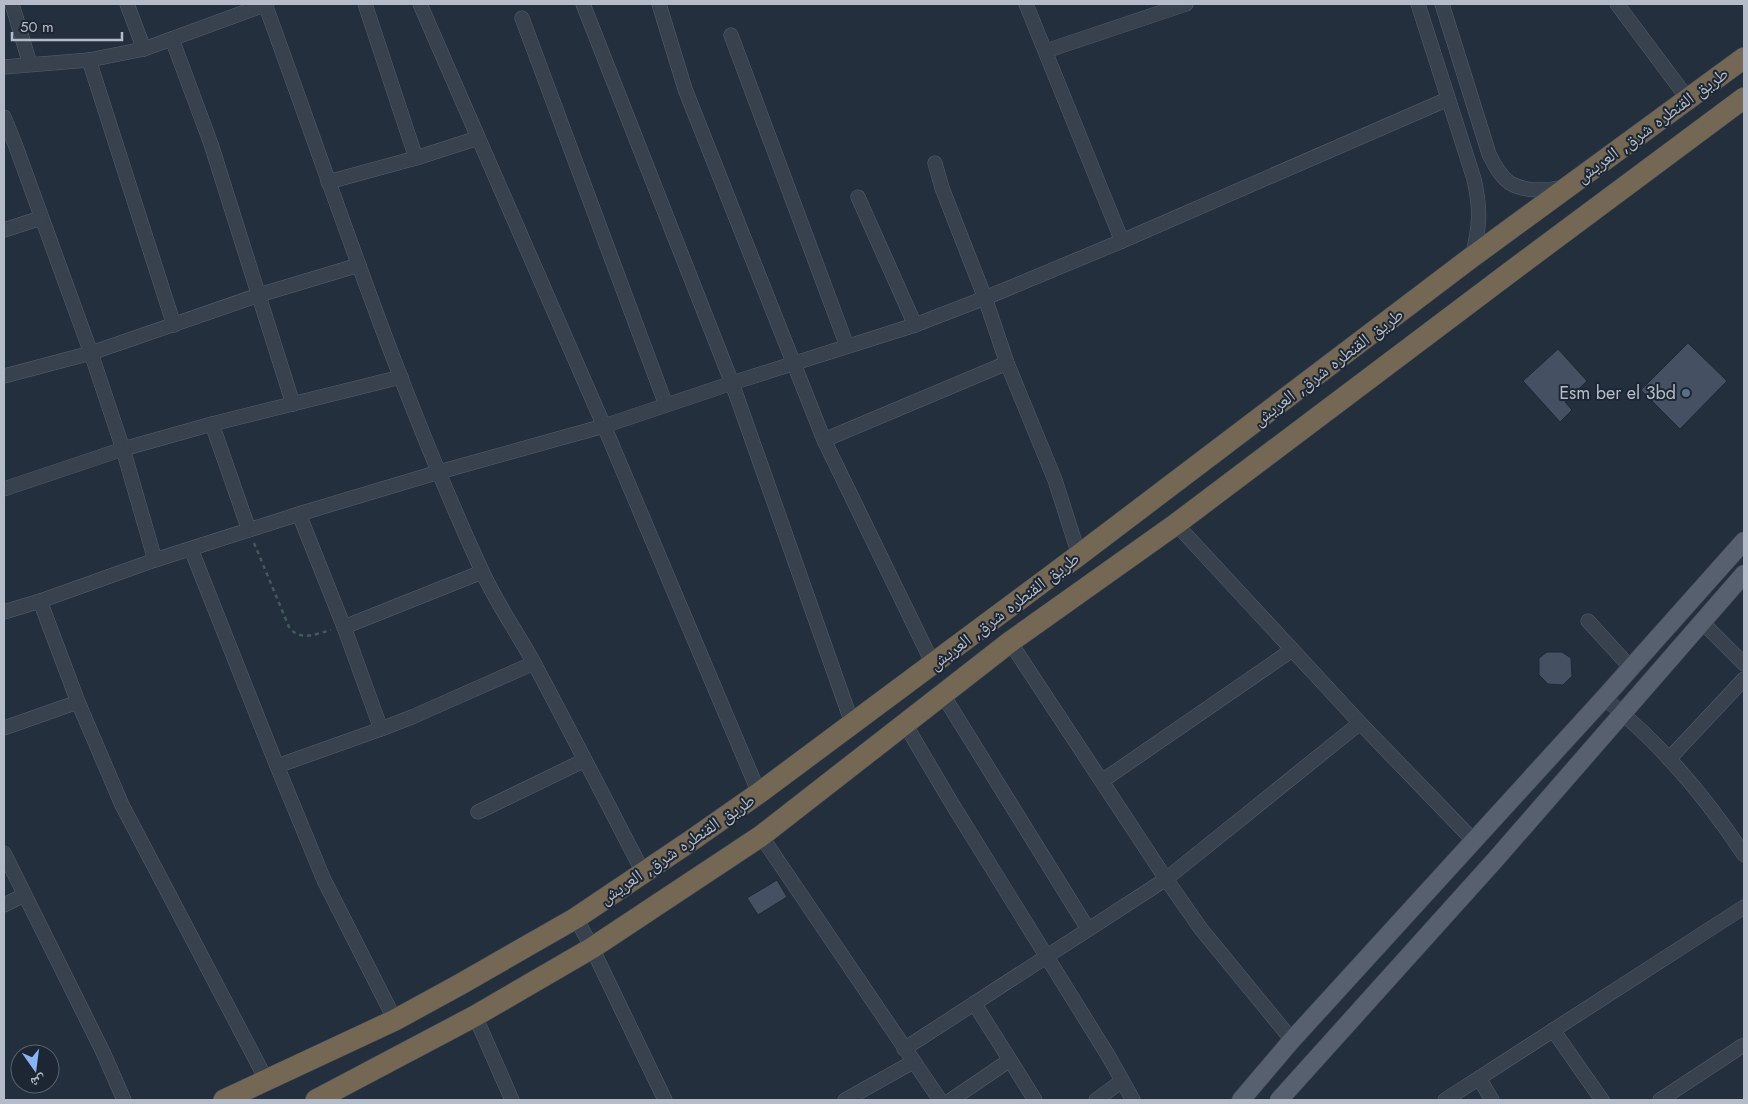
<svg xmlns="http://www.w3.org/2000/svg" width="1748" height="1104" font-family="Jost,'Noto Naskh Arabic',sans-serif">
<rect width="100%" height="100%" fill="#242f3e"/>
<g fill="#455162" stroke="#1f2835">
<path d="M1688 343 1727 381 1680 429 1641 390Z"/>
<path d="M1558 349 1587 381 1565 402 1572 410 1560 422 1523 381Z"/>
<path d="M1547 652H1562L1571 658 1572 676 1563 685 1548 684 1539 675V658Z"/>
<path d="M777 880 787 897 758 915 747 898Z"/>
</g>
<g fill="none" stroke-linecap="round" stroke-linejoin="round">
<g stroke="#565f6c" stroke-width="15">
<g id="minor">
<path d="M12 4 30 64"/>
<path d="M127 4 144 49"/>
<path d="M265 4C334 193 397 386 481 569 496 603 518 633 535 665 572 734 607 803 643 872"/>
<path d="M365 4 416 158"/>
<path d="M420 4 604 426 759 793"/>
<path d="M583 4 732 383 852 723"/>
<path d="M659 4 685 89 824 440 933 664"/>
<path d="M1026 4 1122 241"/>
<path d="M1418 4 1474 179C1481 210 1480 226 1472 257"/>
<path d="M1442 4 1489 154C1494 164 1500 176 1510 183 1525 192 1548 191 1564 187"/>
<path d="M1617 4 1688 99"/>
<path d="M522 18 666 405"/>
<path d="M731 35 847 346"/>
<path d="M172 39 211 144 293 404"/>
<path d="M1046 51 1186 4"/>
<path d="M89 60 174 325"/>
<path d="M4 67 89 60 144 49 267 4"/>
<path d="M4 117 15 144 91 353 123 449 155 560"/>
<path d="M935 163 942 188 985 298 1007 363 1055 480 1079 555"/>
<path d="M328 182 416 158 478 138"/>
<path d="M858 197 915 325"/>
<path d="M4 230 41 218"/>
<path d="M4 376 91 353 259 295 359 265"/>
<path d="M824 440 1007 363"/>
<path d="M4 489 123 449 212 424"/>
<path d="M299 514 344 627 381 729 412 717 534 663"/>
<path d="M1176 524 1360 723 1473 840"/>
<path d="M249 530 212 424 401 377"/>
<path d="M191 549 277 766 324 880 395 1020"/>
<path d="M40 601 78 702 122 805 267 1081"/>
<path d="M4 612 40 601 155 560 299 514 439 472 604 426 732 383 915 325 985 298 1122 241 1448 99"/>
<path d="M1588 621 1631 668"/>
<path d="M1702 622 1744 664"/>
<path d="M344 627 482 572"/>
<path d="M1010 642 1166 879 1201 929 1292 1040"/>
<path d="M943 695 1088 929"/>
<path d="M1604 698C1659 742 1706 797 1744 855"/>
<path d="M905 724 951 802 1109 1057 1133 1100"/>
<path d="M4 728 78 702"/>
<path d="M1669 759 1744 679"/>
<path d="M277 766 381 729"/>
<path d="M1102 781 1292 650"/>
<path d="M478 812 585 760"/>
<path d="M761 836 940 1100"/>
<path d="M4 853 103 1052 124 1100"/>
<path d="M4 905 24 895"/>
<path d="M576 918 592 948 665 1100"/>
<path d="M974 1003 1010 1060"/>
<path d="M475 1016 512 1100"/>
<path d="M1553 1030 1602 1100"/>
<path d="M904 1049 1166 879 1360 723"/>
<path d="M1479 1078 1492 1100"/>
<path d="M845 1100 913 1062"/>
<path d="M951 1100 1010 1060 1035 1100"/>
<path d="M1096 1100 1122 1081"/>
<path d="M1445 1100 1744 907"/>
<path d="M1660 1100 1742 1046"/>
</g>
</g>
<g stroke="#414a57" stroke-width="19">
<g id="major">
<path d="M1241 1100 1292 1040 1604 698 1744 541"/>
<path d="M1279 1100 1495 860 1744 574"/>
</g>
</g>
<g stroke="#434c59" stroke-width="22">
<g id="highway">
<path d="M224 1100 395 1020 459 985 576 918 692 840 759 793 1079 555 1472 257 1744 58"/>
<path d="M316 1100 475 1016 592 948 761 836 1010 642 1176 524 1517 267 1744 98"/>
</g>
</g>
<path stroke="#44595c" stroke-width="2.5" stroke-dasharray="4 4" stroke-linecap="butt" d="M254 543 289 627C300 642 315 634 331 630"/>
<use href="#minor" stroke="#38414e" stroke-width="14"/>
<use href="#major" stroke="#56606e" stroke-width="18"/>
<use href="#highway" stroke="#746855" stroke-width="21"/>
</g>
<circle fill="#5c6f8a" stroke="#1d2633" stroke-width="2" cx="1686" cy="393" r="5"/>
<g text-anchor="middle" stroke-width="4" stroke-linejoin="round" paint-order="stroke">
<g font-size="18" fill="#b4bcc9" stroke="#1d2633">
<text transform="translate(1652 125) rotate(-36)" y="6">طريق القنطره شرق, العريش</text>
<text transform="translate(1328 367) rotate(-37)" y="6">طريق القنطره شرق, العريش</text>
<text transform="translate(1004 611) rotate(-37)" y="6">طريق القنطره شرق, العريش</text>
<text transform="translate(677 849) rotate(-34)" y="6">طريق القنطره شرق, العريش</text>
</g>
<g font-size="18" fill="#b4bcc9" stroke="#1d2633" text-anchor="end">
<text x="1676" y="399">Esm ber el 3bd</text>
</g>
</g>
<rect width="1748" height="1104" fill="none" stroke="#b4bcc9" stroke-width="10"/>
<g transform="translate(35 1069) rotate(166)"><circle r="24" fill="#1d2633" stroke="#59626f"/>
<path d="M0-4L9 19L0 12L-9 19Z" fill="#8ab4f8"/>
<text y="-8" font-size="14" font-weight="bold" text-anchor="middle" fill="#b4bcc9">ش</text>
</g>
<path d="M12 32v8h110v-8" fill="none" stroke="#b4bcc9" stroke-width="2.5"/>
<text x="20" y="32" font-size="15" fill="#b4bcc9" stroke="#1d2633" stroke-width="4" paint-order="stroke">50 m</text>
</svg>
